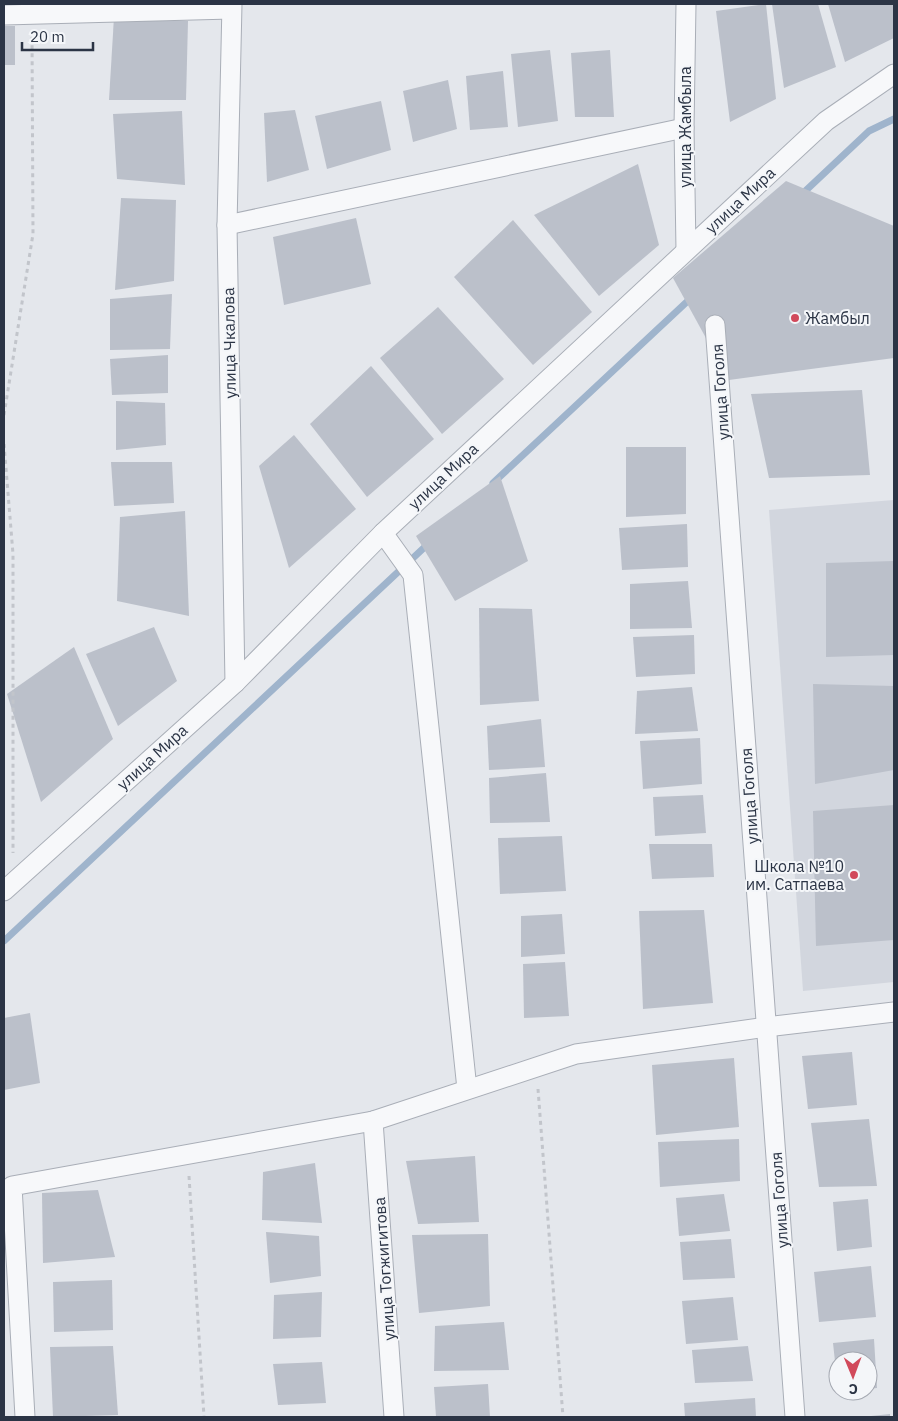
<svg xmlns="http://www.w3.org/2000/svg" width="898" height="1421" font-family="'IBM Plex Sans',sans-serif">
<rect width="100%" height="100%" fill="#e4e7ec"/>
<path fill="#d2d6de" d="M894 500V982L803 991 769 510Z"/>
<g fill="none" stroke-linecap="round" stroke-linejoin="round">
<g stroke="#9fb4cc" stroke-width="7">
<path d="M800 196 869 131 894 119"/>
<path d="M493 483 692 297"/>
<path d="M4 941 429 543"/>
</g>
</g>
<g fill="#bbc0ca">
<path d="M766 4 776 99 730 122 716 11Z"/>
<path d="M772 4H818L836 67 784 88Z"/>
<path d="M828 4H894V38L845 62Z"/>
<path d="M114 17 188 21 186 100H109Z"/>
<rect x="4" y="26" width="11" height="39"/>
<path d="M550 50 558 121 518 127 511 54Z"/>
<path d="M610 50 614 117H575L571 53Z"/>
<path d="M503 71 508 127 470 130 466 76Z"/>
<path d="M448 80 457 129 413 142 403 91Z"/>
<path d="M381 101 391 150 327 169 315 116Z"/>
<path d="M295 110 309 170 267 182 264 113Z"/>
<path d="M182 111 185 185 117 179 113 114Z"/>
<path d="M638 164 659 245 599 296 534 215Z"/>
<path d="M786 181 894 226V358L729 380 673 278Z"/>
<path d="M121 198 176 200 174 281 115 290Z"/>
<path d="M356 218 371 284 284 305 273 237Z"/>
<path d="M513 220 592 312 533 365 454 277Z"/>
<path d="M172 294 170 349 110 350V299Z"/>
<path d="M438 307 504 379 442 434 380 358Z"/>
<path d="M168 355V393L112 395 110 359Z"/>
<path d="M371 366 434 439 367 497 310 424Z"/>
<path d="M862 390 870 475 769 478 751 394Z"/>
<path d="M116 401 165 403 166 445 116 450Z"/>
<path d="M294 435 356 509 289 568 259 466Z"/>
<path d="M626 447H686V514L626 517Z"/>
<path d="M111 462H172L174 503 114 506Z"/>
<path d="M500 476 528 561 455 601 416 536Z"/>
<path d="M185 511 189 616 117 601 120 517Z"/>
<path d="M687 524 688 567 622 570 619 528Z"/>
<path d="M894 561V655L826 657V563Z"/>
<path d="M688 581 692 628 630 629V584Z"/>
<path d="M479 608 532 609 539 701 480 705Z"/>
<path d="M154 627 177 681 118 726 86 654Z"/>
<path d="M694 635 695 674 636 677 633 637Z"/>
<path d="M74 647 113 739 41 802 7 694Z"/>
<path d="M813 684 894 686V770L815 784Z"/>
<path d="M692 687 698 731 635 734 637 691Z"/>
<path d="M541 719 545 767 489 770 487 726Z"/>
<path d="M700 738 702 784 643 789 640 741Z"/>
<path d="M546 773 550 822 490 823 489 778Z"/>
<path d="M703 795 706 833 655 836 653 797Z"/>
<path d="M894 805V940L816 946 813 811Z"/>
<path d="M562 836 566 891 500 894 498 838Z"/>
<path d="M649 844H712L714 877 652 879Z"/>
<path d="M704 910 713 1003 643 1009 639 911Z"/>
<path d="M562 914 565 954 521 957V916Z"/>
<path d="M565 962 569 1016 524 1018 523 964Z"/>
<path d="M30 1013 40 1083 4 1090V1018Z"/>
<path d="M852 1052 857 1105 808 1109 802 1056Z"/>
<path d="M734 1058 739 1127 656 1135 652 1065Z"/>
<path d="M869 1119 877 1186 819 1187 811 1123Z"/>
<path d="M739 1139 740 1181 660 1187 658 1142Z"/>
<path d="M475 1156 479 1222 418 1224 406 1161Z"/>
<path d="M315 1163 322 1223 262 1220 263 1172Z"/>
<path d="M98 1190 115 1257 43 1263 42 1193Z"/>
<path d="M724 1194 730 1231 679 1236 676 1198Z"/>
<path d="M868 1199 872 1247 837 1251 833 1202Z"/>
<path d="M266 1232 319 1236 321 1276 270 1283Z"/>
<path d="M488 1234 490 1306 419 1313 412 1235Z"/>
<path d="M731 1239 735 1278 683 1280 680 1242Z"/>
<path d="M871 1266 876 1317 819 1322 814 1272Z"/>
<path d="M112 1280 113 1330 54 1332 53 1282Z"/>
<path d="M322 1292 321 1337 273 1339 274 1295Z"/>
<path d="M733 1297 738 1340 686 1344 682 1301Z"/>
<path d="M504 1322 509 1370 434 1371 435 1326Z"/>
<path d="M874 1339 877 1388 868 1389V1361H838V1379L837 1380 833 1343Z"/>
<path d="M113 1346 118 1415 53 1417 50 1347Z"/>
<path d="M748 1346 753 1381 695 1383 692 1350Z"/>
<path d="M322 1362 326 1403 278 1405 273 1364Z"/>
<path d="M488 1384 490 1417H436L434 1387Z"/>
<path d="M838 1391H853V1392L838 1395Z"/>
<path d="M755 1398 756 1417H685L684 1403Z"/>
<path d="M890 1414V1417H871V1416Z"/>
</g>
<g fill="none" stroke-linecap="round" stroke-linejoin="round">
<g stroke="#a9aeb7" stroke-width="21">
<g id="minor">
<path d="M232 4 227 225 235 683"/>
<path d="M4 15 231 9"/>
<path d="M227 225 684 128"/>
<path d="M686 250 684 128 686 4"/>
<path d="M715 325 795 1417"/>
<path d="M383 533 413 575 467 1089"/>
<path d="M4 891 235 683 383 533 826 121 894 74"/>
<path d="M373 1121 394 1417"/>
<path d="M25 1417 12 1186 373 1121 576 1054 766 1027 894 1012"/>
</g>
</g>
<g stroke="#c2c5cb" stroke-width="3" stroke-dasharray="4 4" stroke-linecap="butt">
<path d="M4 415 33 234 32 34"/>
<path d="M4 444 13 554V853"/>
<path d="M538 1089 563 1417"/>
<path d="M189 1176 204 1417"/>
</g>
<use href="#minor" stroke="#f7f8fa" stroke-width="19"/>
</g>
<g fill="#d1495b" stroke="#f4f6f9" stroke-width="2">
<circle cx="795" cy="318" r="5"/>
<circle cx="854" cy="875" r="5"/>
</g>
<g text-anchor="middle" stroke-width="4" stroke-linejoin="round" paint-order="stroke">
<g font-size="16" fill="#2b3445" stroke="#f4f6f9">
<text transform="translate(685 127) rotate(-90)" y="6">улица Жамбыла</text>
<text transform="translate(740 200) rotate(-43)" y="6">улица Мира</text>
<text transform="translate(229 343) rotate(-91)" y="6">улица Чкалова</text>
<text transform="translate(720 392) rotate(-94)" y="6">улица Гоголя</text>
<text transform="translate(443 476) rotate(-43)" y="6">улица Мира</text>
<text transform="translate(152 757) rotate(-42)" y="6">улица Мира</text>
<text transform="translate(749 796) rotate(-94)" y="6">улица Гоголя</text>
<text transform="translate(779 1200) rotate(-94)" y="6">улица Гоголя</text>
<text transform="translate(384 1269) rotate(-94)" y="6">улица Тогжигитова</text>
</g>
<g font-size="16" fill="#2b3445" stroke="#f4f6f9" text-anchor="start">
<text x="805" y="324">Жамбыл</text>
<text x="844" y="872" text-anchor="end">Школа №10<tspan x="844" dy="18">им. Сатпаева</tspan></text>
</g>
</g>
<rect width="898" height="1421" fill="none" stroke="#2b3445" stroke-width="10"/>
<g transform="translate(853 1376) rotate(179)"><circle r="24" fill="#f4f6f9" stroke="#a4a8b1"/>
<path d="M0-4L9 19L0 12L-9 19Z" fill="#d1495b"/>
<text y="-8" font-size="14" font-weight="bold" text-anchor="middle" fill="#2b3445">С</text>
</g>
<path d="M22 42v8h71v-8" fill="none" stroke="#2b3445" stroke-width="2.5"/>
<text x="30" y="42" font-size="15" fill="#2b3445" stroke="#f4f6f9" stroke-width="4" paint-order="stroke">20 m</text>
</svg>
